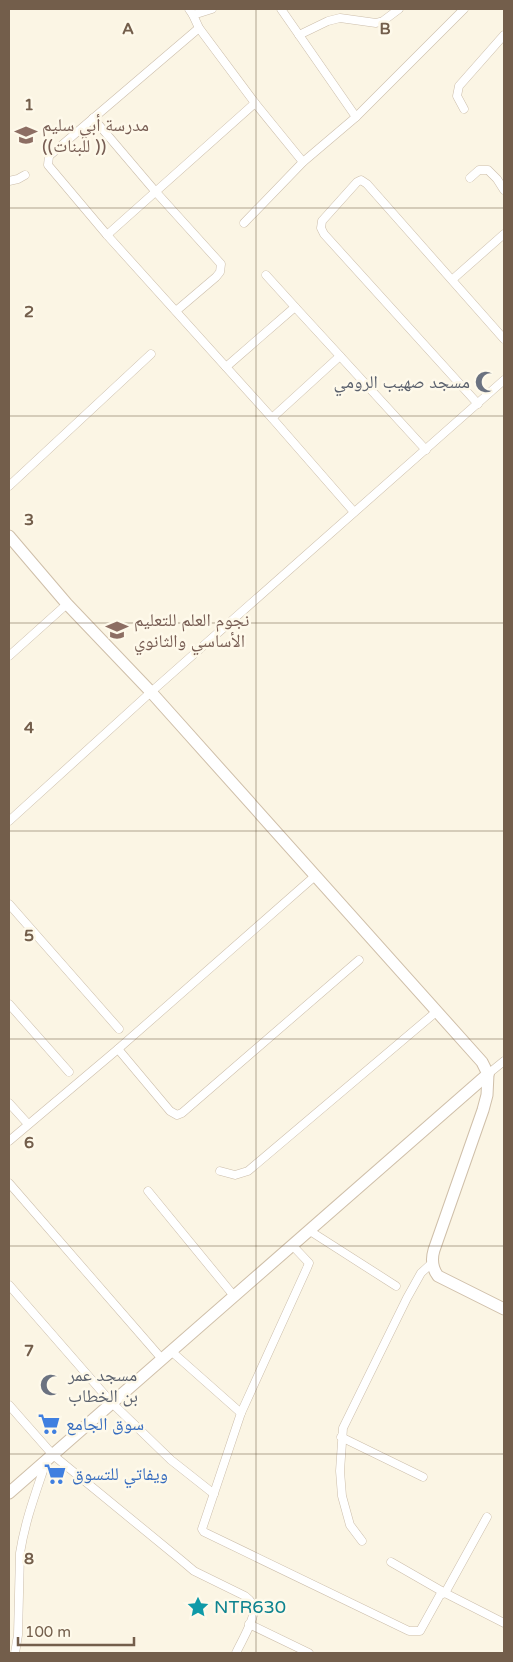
<svg xmlns="http://www.w3.org/2000/svg" width="513" height="1662" font-family="'Varela Round','Noto Naskh Arabic',sans-serif">
<rect width="100%" height="100%" fill="#fbf5e4"/>
<g fill="none" stroke-linecap="round" stroke-linejoin="round">
<g stroke="#ccbeab" stroke-width="9">
<g id="street">
<path d="M189 9 193 15 199 28 255 103 303 162"/>
<path d="M281 9 356 117"/>
<path d="M193 15 212 9"/>
<path d="M199 28 49 156 48 165 107 235 272 418 354 512"/>
<path d="M299 35 328 21 340 18 376 23 383 21 399 9"/>
<path d="M464 109 457 96 459 86 504 35"/>
<path d="M93 118 155 191 221 264 220 272 216 277 176 311"/>
<path d="M470 178 479 170H488L497 179 504 190"/>
<path d="M9 181 18 179 25 175"/>
<path d="M244 223 303 162 356 117 464 9"/>
<path d="M107 235 255 103"/>
<path d="M266 275 295 307"/>
<path d="M453 279 504 234"/>
<path d="M226 367 295 307 340 356"/>
<path d="M478 404 324 234 321 228 322 221 357 182 361 180 367 184 504 339"/>
<path d="M272 418 340 356 426 450"/>
<path d="M9 486 151 354"/>
<path d="M9 656 67 604"/>
<path d="M9 821 151 692 504 380"/>
<path d="M9 904 119 1029"/>
<path d="M9 1004 69 1072"/>
<path d="M118 1049 170 1111 177 1115 182 1113 359 960"/>
<path d="M488 1074 504 1061"/>
<path d="M9 1103 28 1124"/>
<path d="M9 1141 118 1049 315 876"/>
<path d="M220 1171 235 1175 248 1171 436 1012"/>
<path d="M9 1183 162 1359"/>
<path d="M148 1191 234 1296"/>
<path d="M310 1231 396 1286"/>
<path d="M292 1245 309 1263 307 1268 241 1413 202 1529 204 1532 409 1631H420L440 1595 445 1593 504 1623"/>
<path d="M9 1285 111 1402 171 1460 214 1494"/>
<path d="M171 1351 241 1413"/>
<path d="M9 1405 53 1455 181 1560 194 1571 245 1596C249 1599 254 1603 254 1609 254 1621 241 1642 236 1653"/>
<path d="M341 1437 423 1477"/>
<path d="M362 1541 350 1525 342 1496 340 1471 343 1428 407 1298 421 1273 432 1263"/>
<path d="M391 1562 445 1593 487 1517"/>
<path d="M249 1624 309 1653"/>
<path d="M15 1653 18 1635 20 1553C25 1521 36 1492 46 1462"/>
</g>
</g>
<g stroke="#cfbfa9" stroke-width="13">
<g id="secondary">
<path d="M9 536 67 604 151 692 482 1062 488 1074 9 1493"/>
<path d="M488 1074 487 1095 483 1110 434 1250C431 1260 432 1268 438 1276L504 1309"/>
</g>
</g>
<use href="#street" stroke="#fff" stroke-width="8"/>
<use href="#secondary" stroke="#fff" stroke-width="11"/>
</g>
<path fill="none" stroke="#735e4b" stroke-width="1" stroke-opacity="0.55" d="M256 9V1653M9 208H504M9 416H504M9 623H504M9 831H504M9 1039H504M9 1246H504M9 1454H504"/>
<defs>
<g id="school-bare" transform="scale(1.725)"><path d="M0-5L7-2L0 1L-7-2ZM-4 1L0 2.5L4 1V4Q0 6-4 4Z" fill="#8d6e63" stroke="#fef9ea" stroke-width="2.5" paint-order="stroke"/></g>
<g id="mosque-bare" transform="scale(1.725)"><path d="M3.5-4.9A6 6 0 1 0 3.5 4.9A5 5 0 1 1 3.5-4.9Z" fill="#6b7280" stroke="#fef9ea" stroke-width="2.5" paint-order="stroke"/></g>
<g id="supermarket-bare" transform="scale(1.725)"><path d="M-6-5.5h2.5l.6 2H6L4.5 2H-2.5L-4.4-4H-6ZM-1.5 3.2a1.3 1.3 0 1 0 .1 0ZM3 3.2a1.3 1.3 0 1 0 .1 0Z" fill="#3f7fe0" stroke="#fef9ea" stroke-width="2.5" paint-order="stroke"/></g>
<g id="sight-bare" transform="scale(1.725)"><path d="M0-6L1.8-2.2L6-1.7L2.9 1.2L3.7 5.4L0 3.3L-3.7 5.4L-2.9 1.2L-6-1.7L-1.8-2.2Z" fill="#0f9aa8" stroke="#fef9ea" stroke-width="2.5" paint-order="stroke"/></g>
</defs>
<g fill-rule="evenodd">
<use href="#school-bare" x="26" y="135"/>
<use href="#mosque-bare" x="486" y="382"/>
<use href="#school-bare" x="117" y="630"/>
<use href="#mosque-bare" x="51" y="1385"/>
<use href="#supermarket-bare" x="49" y="1424"/>
<use href="#supermarket-bare" x="55" y="1474"/>
<use href="#sight-bare" x="198" y="1607"/>
</g>
<g text-anchor="middle" stroke-width="5" stroke-linejoin="round" paint-order="stroke">
<g font-size="18" fill="#785e54" stroke="#fef9ea" text-anchor="start">
<text x="42" y="131">مدرسة أبي سليم<tspan x="42" dy="21">((للبنات ))</tspan></text>
<text x="134" y="626">نجوم العلم للتعليم<tspan x="134" dy="21">الأساسي والثانوي</tspan></text>
</g>
<g font-size="18" fill="#5b616d" stroke="#fef9ea" text-anchor="end">
<text x="470" y="388">مسجد صهيب الرومي</text>
<text x="68" y="1381" text-anchor="start">مسجد عمر<tspan x="68" dy="21">بن الخطاب</tspan></text>
</g>
<g font-size="18" fill="#366cbe" stroke="#fef9ea" text-anchor="start">
<text x="66" y="1430">سوق الجامع</text>
<text x="72" y="1480">ويفاتي للتسوق</text>
</g>
<g font-size="18" fill="#0d838f" stroke="#fef9ea" text-anchor="start">
<text x="214" y="1613">NTR630</text>
</g>
</g>
<g font-size="16" text-anchor="middle" font-weight="bold" fill="#735e4b" stroke="#fef9ea" stroke-width="5" stroke-linejoin="round" paint-order="stroke">
<text x="128" y="34">A</text>
<text x="385" y="34">B</text>
<text x="29" y="110">1</text>
<text x="29" y="317">2</text>
<text x="29" y="525">3</text>
<text x="29" y="733">4</text>
<text x="29" y="941">5</text>
<text x="29" y="1148">6</text>
<text x="29" y="1356">7</text>
<text x="29" y="1564">8</text>
</g>
<rect width="513" height="1662" fill="none" stroke="#735e4b" stroke-width="20"/>
<path d="M18 1637v8h116v-8" fill="none" stroke="#735e4b" stroke-width="2.5"/>
<text x="25" y="1637" font-size="15" fill="#735e4b" stroke="#fef9ea" stroke-width="4" paint-order="stroke">100 m</text>
</svg>
